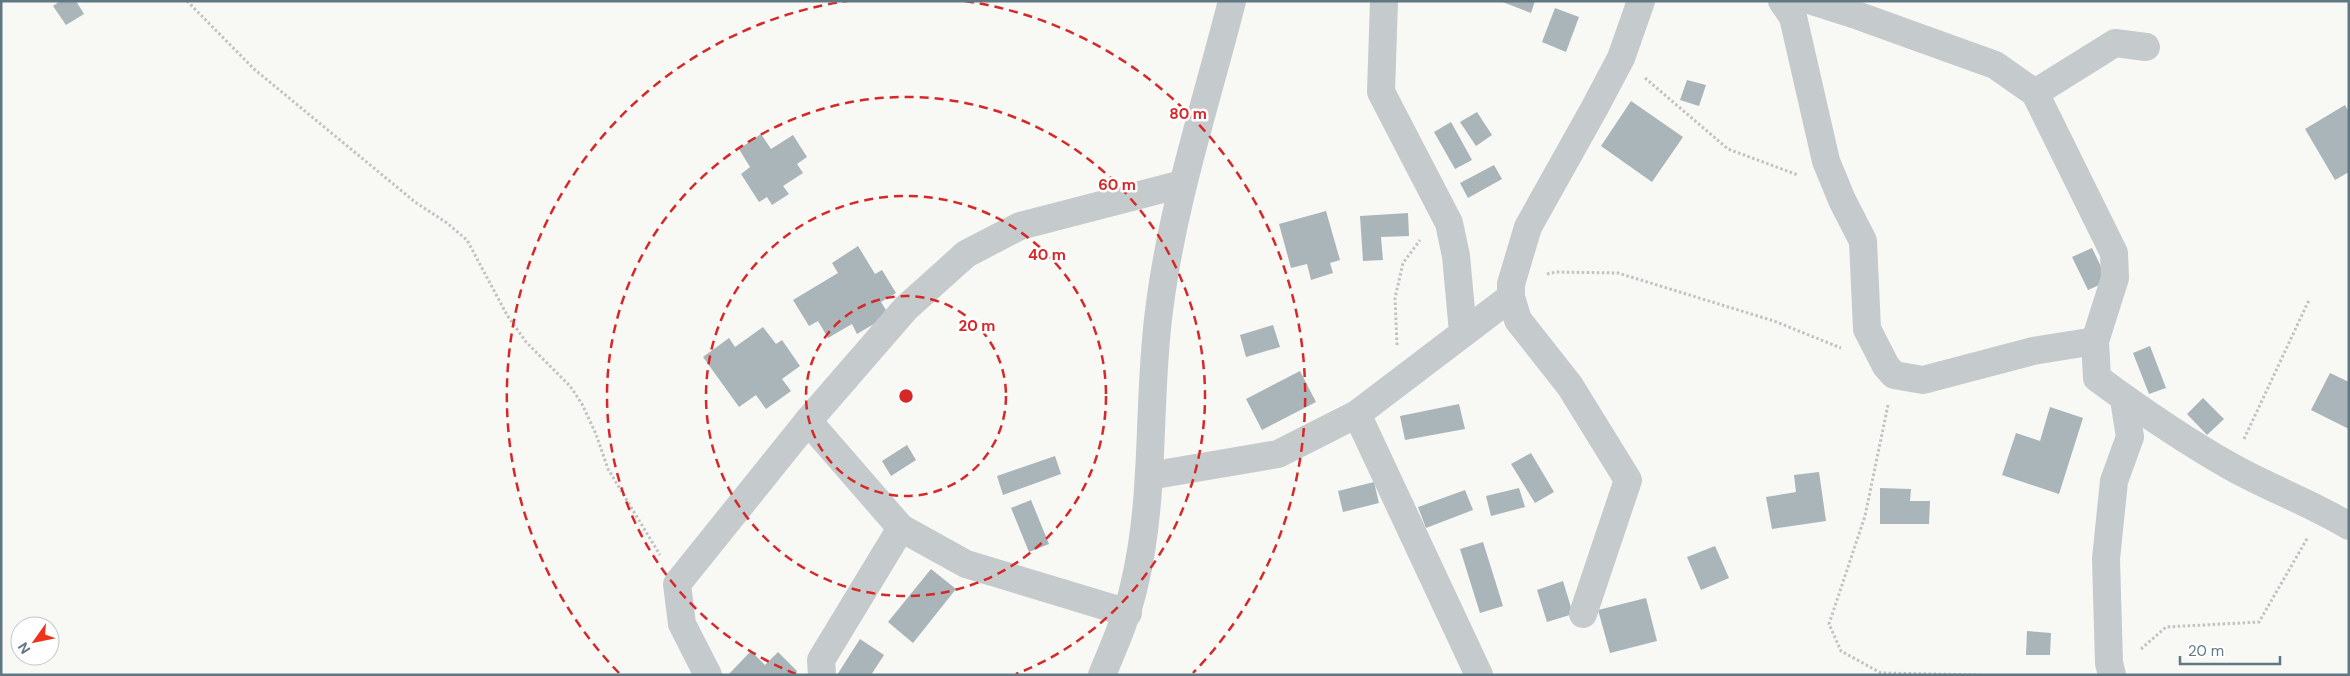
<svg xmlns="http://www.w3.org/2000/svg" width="2350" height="676" font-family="'DM Sans',sans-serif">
<rect width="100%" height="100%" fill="#f8f8f5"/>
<g fill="#a9b5b9">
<path d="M60 1H76L84 14 66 25 53 6Z"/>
<path d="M1500 1H1535L1531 13Z"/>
<path d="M1555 8 1579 17 1566 52 1542 42Z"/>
<path d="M1687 80 1706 85 1699 106 1680 100Z"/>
<path d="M1631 101 1683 137 1652 182 1601 146Z"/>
<path d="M2345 105 2349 112V172L2335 180 2305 129Z"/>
<path d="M1477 112 1492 135 1476 146 1460 122Z"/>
<path d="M1451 122 1472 160 1455 169 1434 132Z"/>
<path d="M761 134 771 149 793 135 807 157 797 164 803 173 783 186 789 194 772 205 767 197 759 202 741 174 750 167 739 149Z"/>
<path d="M1494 165 1502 179 1468 198 1460 183Z"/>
<path d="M1326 211 1340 260 1330 263 1333 273 1311 280 1307 264 1291 268 1279 224Z"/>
<path d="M1408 213 1409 236 1381 237 1383 260 1363 261 1360 216Z"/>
<path d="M858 246 875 274 882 270 896 293 881 302 889 315 857 334 852 324 828 338 818 321 809 326 793 300 838 273 832 263Z"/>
<path d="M2092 248 2108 281 2088 290 2072 257Z"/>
<path d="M1273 325 1280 347 1246 357 1240 335Z"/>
<path d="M763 327 776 344 782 340 800 366 782 379 791 391 766 409 756 395 739 407 703 357 729 338 735 347Z"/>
<path d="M2150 346 2166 388 2149 394 2133 353Z"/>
<path d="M1300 371 1316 402 1262 430 1246 399Z"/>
<path d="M2330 373 2349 382V429L2311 410Z"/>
<path d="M2203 398 2224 419 2207 435 2187 414Z"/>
<path d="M1459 404 1465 429 1405 440 1400 416Z"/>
<path d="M2050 407 2083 418 2059 494 2002 475 2016 433 2040 441Z"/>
<path d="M907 445 916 460 891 476 882 461Z"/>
<path d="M1531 453 1554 492 1535 503 1511 464Z"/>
<path d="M1055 456 1061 474 1003 495 997 476Z"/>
<path d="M1819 472 1826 521 1772 529 1766 497 1796 492 1794 475Z"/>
<path d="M1374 482 1379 503 1343 512 1338 491Z"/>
<path d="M1519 488 1525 507 1491 516 1486 496Z"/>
<path d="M1880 488 1911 489 1910 501H1930L1929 524H1880Z"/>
<path d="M1465 490 1473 510 1426 528 1418 507Z"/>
<path d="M1031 500 1049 544 1029 552 1011 508Z"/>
<path d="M1483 542 1503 606 1480 613 1460 549Z"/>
<path d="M1715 546 1729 578 1701 590 1687 557Z"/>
<path d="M931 569 956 589 913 643 888 622Z"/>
<path d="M1563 581 1573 614 1547 622 1537 590Z"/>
<path d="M1646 598 1657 641 1610 653 1598 610Z"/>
<path d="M2027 631 2051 633 2050 655H2026Z"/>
<path d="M860 639 884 655 871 675H837Z"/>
<path d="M751 651 765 665 778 652 797 671 794 675H728Z"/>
</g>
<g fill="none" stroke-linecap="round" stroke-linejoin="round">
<g stroke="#c0c3c5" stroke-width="3" stroke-dasharray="2.5 2.5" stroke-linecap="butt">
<path d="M187 1 254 69 415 202 447 223 467 240 507 315 526 342 570 386 582 404 596 434 608 469 660 555"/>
<path d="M1645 78 1728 149 1798 175"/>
<path d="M1547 274 1556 272 1618 273 1774 321 1841 348"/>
<path d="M1397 345 1395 298 1403 263 1420 240"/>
<path d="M1888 405 1865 516 1829 624 1841 651 1881 673 1982 675"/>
<path d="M2244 439 2309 300"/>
<path d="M2141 649 2166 627 2259 622 2308 537"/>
</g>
<g stroke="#c5cacd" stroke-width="28">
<path d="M1384 1 1381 92 1449 223 1456 256 1463 332"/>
<path d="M1782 1 1793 17 1826 161 1842 200 1863 241 1867 329 1886 366 1894 375 1923 380 2033 351 2095 341"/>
<path d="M1812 1 1859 16 1995 65 2035 93 2114 253 2115 278 2095 341 2097 378C2139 409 2184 440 2230 466 2269 488 2311 503 2349 526"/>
<path d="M2035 93 2115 43 2146 47"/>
<path d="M1357 414 1479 675"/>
<path d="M808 421 901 528 966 564 1128 613"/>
<path d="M1149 476 1278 454 1357 414 1511 297"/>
<path d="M1583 614 1628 480 1570 386 1518 320 1511 297V284L1528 227 1594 109 1621 58 1641 1"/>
<path d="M708 675 682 624 677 584 808 421 906 308 966 254 1020 226 1182 184"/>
<path d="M822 675 821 660 901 528"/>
<path d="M1102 675C1114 646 1127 617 1134 586 1156 496 1147 402 1159 311 1172 205 1206 104 1232 1"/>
<path d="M2112 675 2109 663 2106 559 2114 481 2130 437 2124 399"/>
</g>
</g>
<g fill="none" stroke="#d62828" stroke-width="2.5" stroke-dasharray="9 6">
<circle cx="906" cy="396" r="100"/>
<circle cx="906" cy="396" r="200"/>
<path d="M796 674A299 299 0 1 1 1016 674"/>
<path d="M619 673A399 399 0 0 1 847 1M965 1A399 399 0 0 1 1193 673"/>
</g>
<circle cx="906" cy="396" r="8" fill="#d62828" stroke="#fff" stroke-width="2.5"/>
<g font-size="15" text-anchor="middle" font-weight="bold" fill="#d62828" stroke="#fff" stroke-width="5" stroke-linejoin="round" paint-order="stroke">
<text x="1188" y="119">80 m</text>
<text x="1117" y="190">60 m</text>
<text x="1047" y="260">40 m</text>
<text x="977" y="331">20 m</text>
</g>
<rect width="2350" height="676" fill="none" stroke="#607882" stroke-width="5"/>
<g transform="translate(35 641) rotate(237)"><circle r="24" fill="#ffffff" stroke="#bfc9cd"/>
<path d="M0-4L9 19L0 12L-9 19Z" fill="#f1321b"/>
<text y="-8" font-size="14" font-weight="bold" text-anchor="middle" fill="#607882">N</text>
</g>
<path d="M2180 656v8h100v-8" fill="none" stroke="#607882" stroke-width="2.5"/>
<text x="2188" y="656" font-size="15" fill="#607882" stroke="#ffffff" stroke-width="4" paint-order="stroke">20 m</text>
</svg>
